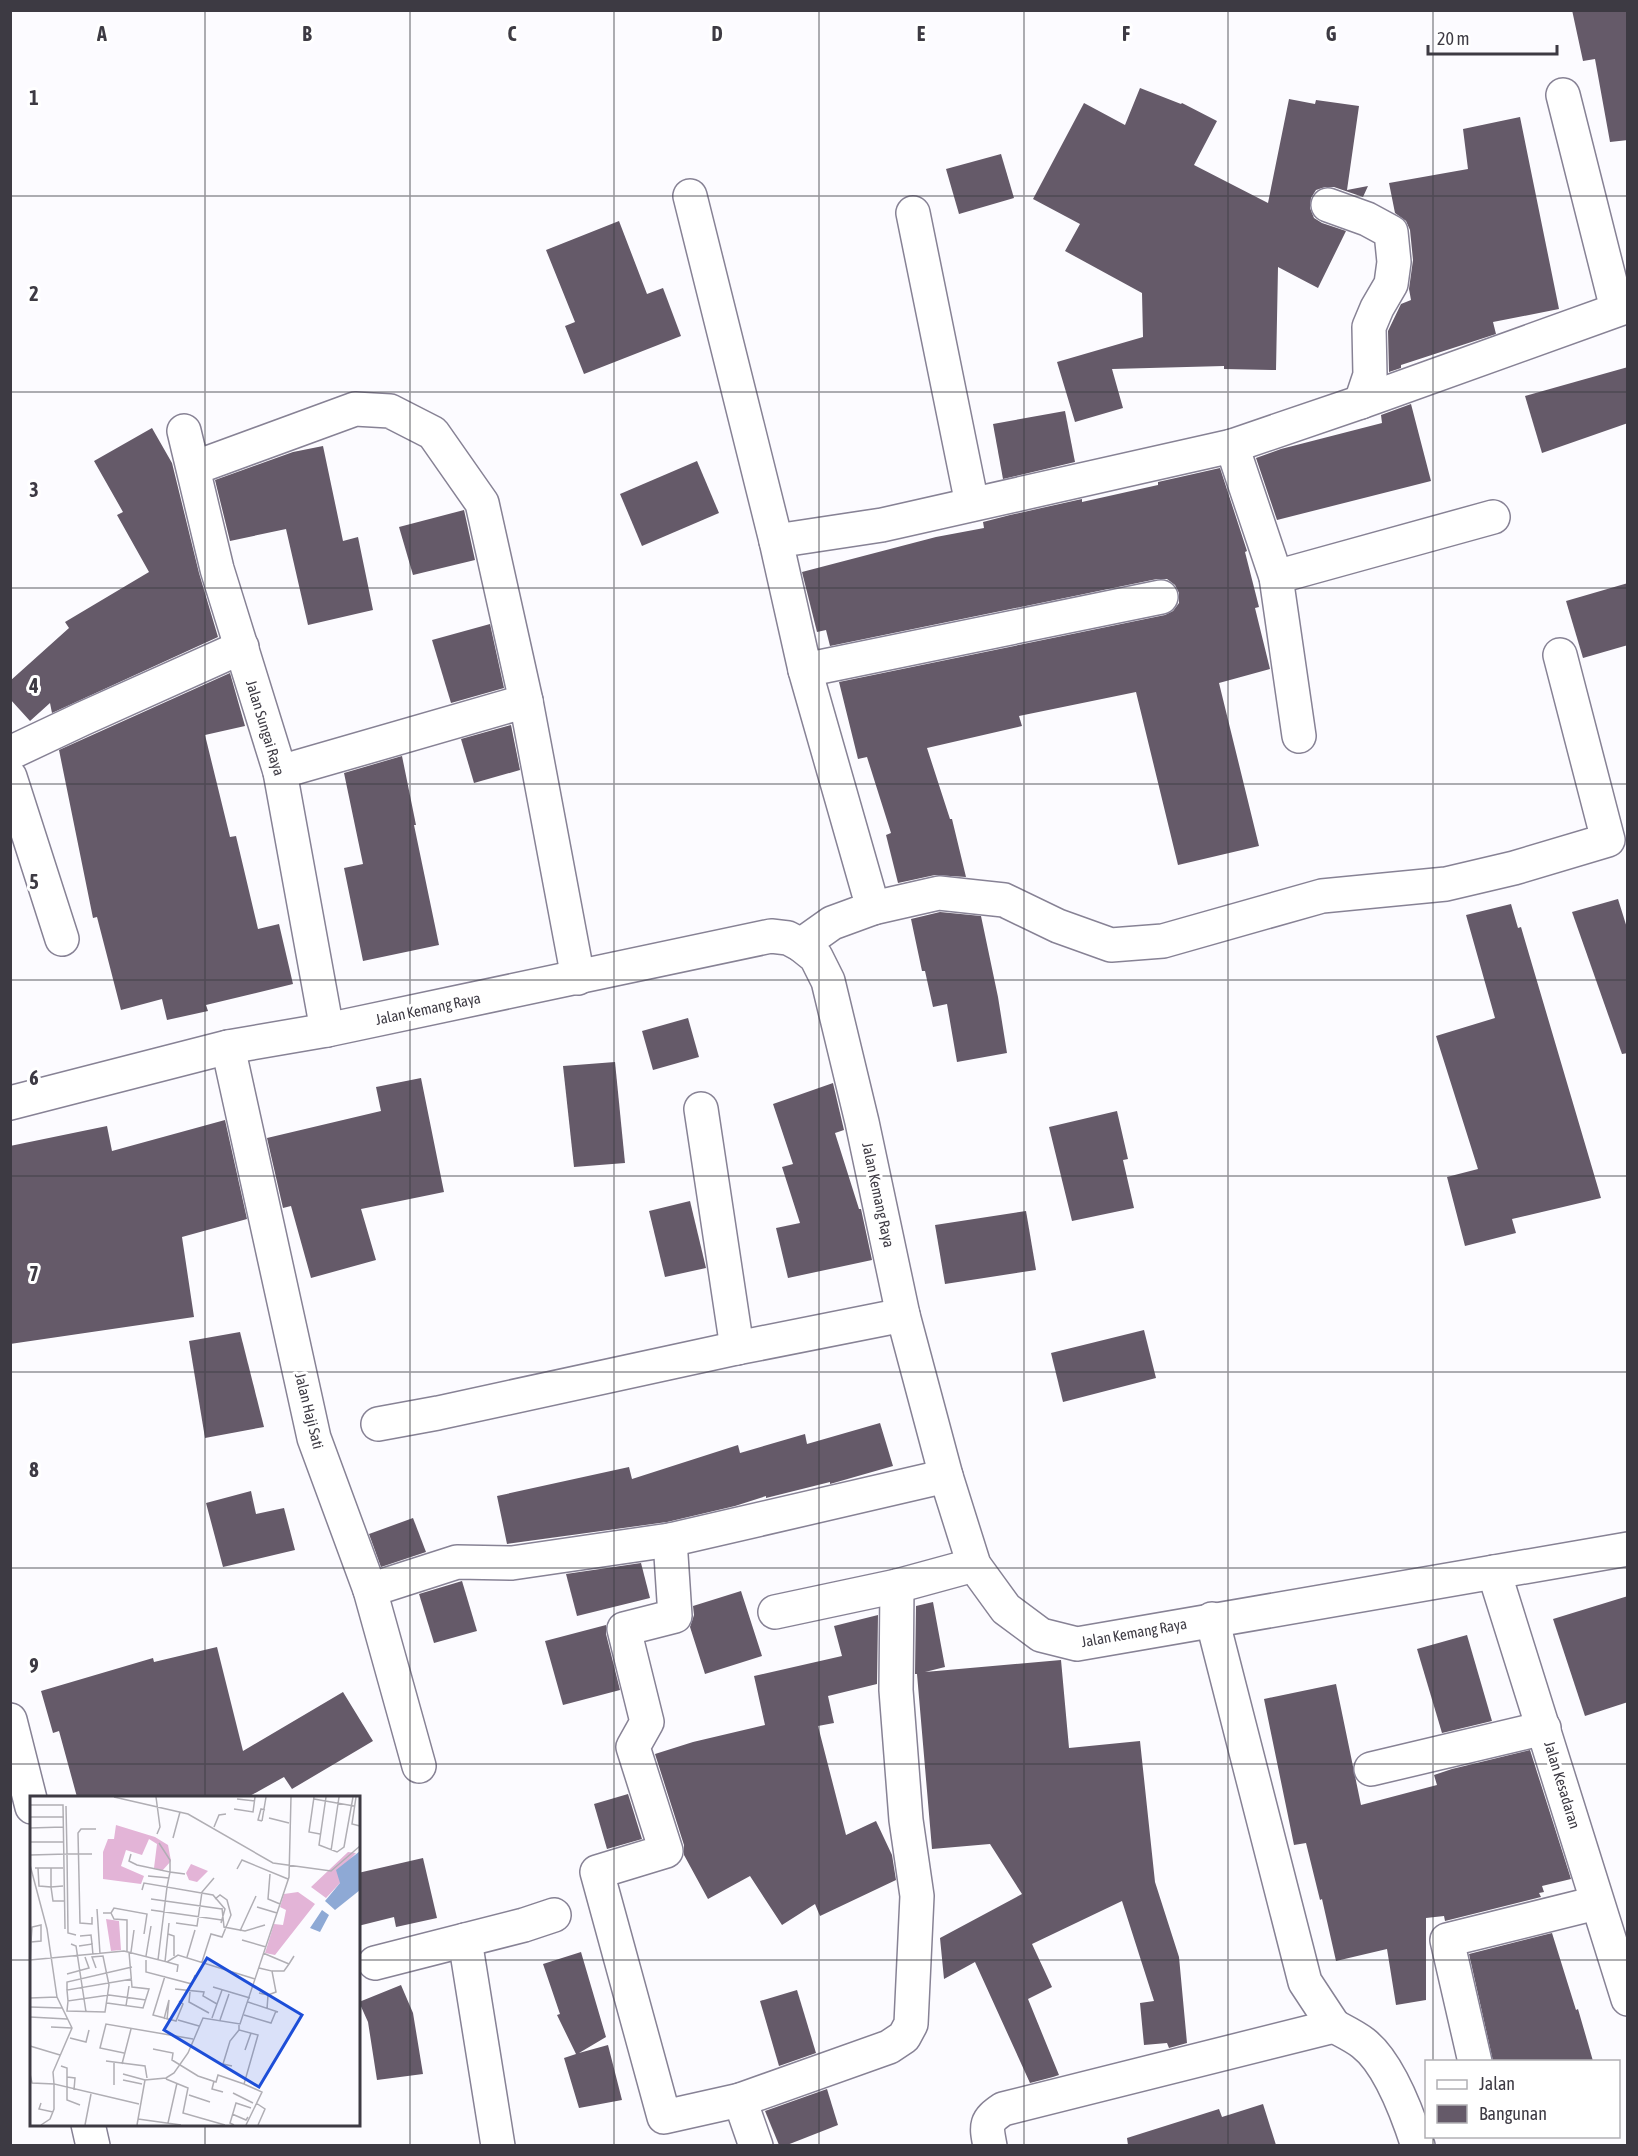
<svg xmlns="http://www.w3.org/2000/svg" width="1638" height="2156" font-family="'Asap Condensed',sans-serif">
<rect width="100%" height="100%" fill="#fcfbff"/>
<g fill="#655a69">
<path d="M1572 10H1628V140L1610 142 1595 59 1583 61Z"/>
<path d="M1140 88 1181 104 1182 103 1217 121 1194 165 1268 203 1289 99 1315 104 1316 100 1359 106 1347 190 1368 186 1363 197 1334 187H1325L1316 190 1311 198 1310 208 1314 218 1322 223 1346 231 1318 288 1278 267 1276 370 1224 369V366L1112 369 1123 408 1075 422 1057 362 1143 337 1142 293 1065 251 1080 224 1033 199 1084 103 1125 125Z"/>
<path d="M1520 117 1559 309 1493 322 1496 334 1401 365V368L1389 372 1388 331 1401 304 1411 300 1409 289 1413 260 1410 230 1406 221 1395 213 1389 183 1468 169 1463 129Z"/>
<path d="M1001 154 1014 198 959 214 946 169Z"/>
<path d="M619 221 647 294 663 288 681 336 584 374 565 326 575 322 546 250Z"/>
<path d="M1628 367V423L1542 453 1525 396Z"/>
<path d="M1411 404 1431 481 1277 520 1256 458 1281 449 1382 423 1381 415Z"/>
<path d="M1065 411 1075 462 1003 479 993 424Z"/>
<path d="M152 428 172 463 199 573 218 637 52 713 50 703 30 721 10 699V681L69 628 65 622 149 572 117 515 123 512 94 461Z"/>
<path d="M323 446 343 541 358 537 373 610 308 625 286 529 230 541 215 480 293 452Z"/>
<path d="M697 461 719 513 642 546 620 494Z"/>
<path d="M1220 468 1247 551 1245 552 1259 607 1255 608 1270 669 1219 683 1259 846 1178 865 1136 692 1019 716 1022 726 927 748 950 819H952L966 877 935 875 898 883 886 835 891 833 867 757 858 759 839 682 1165 615 1173 611 1179 603V593L1175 585 1167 579H1157L830 646 826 630 817 632 802 572 936 537 984 528 983 522 1010 515 1082 499V502L1158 485V482Z"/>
<path d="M464 510 475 560 413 575 399 527Z"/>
<path d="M1628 583V645L1583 658 1566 601Z"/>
<path d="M490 624 504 688 451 703 432 640Z"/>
<path d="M230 673 245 726 205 735 230 837 236 836 258 929 279 924 293 984 206 1005 208 1011 167 1020 162 999 121 1010 97 917 93 918 59 750Z"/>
<path d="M511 725 520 770 474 783 461 739Z"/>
<path d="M402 756 416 825H414L439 945 363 961 344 868 363 864 344 773Z"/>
<path d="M1618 899 1628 931V1053L1622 1054 1572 912Z"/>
<path d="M1511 904 1518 928 1521 927 1601 1198 1512 1219 1516 1233 1465 1246 1447 1177 1478 1169 1436 1036 1495 1018 1466 915Z"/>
<path d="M940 912 981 916 998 997 1007 1053 957 1062 947 1004 933 1007 925 971H922L911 919Z"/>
<path d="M688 1018 699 1057 653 1070 642 1031Z"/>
<path d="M615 1062 625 1163 574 1167 563 1066Z"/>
<path d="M421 1078 444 1192 361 1209 376 1260 311 1278 291 1206 283 1208 267 1138 381 1111 376 1087Z"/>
<path d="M833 1083 844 1130 835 1133 859 1209H861L872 1260 788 1278 776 1228 800 1223 782 1167 793 1164 773 1104Z"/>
<path d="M1117 1111 1128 1159 1123 1160 1134 1208 1072 1221 1049 1127Z"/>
<path d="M225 1120 247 1219 182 1237 194 1317 10 1344V1146L107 1126 112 1151Z"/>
<path d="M690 1201 706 1268 665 1277 649 1211Z"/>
<path d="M1026 1211 1036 1270 945 1284 935 1225Z"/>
<path d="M1144 1330 1156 1378 1063 1402 1051 1353Z"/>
<path d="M240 1332 264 1427 205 1438 189 1341Z"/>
<path d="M880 1423 893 1466 830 1484V1482L766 1498V1496L735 1506 667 1522 507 1544 497 1496 629 1467 632 1479 738 1445 740 1453 805 1434 807 1444Z"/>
<path d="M251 1491 256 1514 284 1508 295 1550 223 1567 206 1503Z"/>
<path d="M413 1518 426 1552 381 1567 369 1534Z"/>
<path d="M641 1563 650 1598 577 1616 566 1574Z"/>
<path d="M462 1581 477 1631 434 1643 419 1594Z"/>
<path d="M741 1591 762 1656 705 1674 690 1627 694 1615 693 1606Z"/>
<path d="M1628 1596V1702L1585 1716 1553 1619Z"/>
<path d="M933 1602 945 1667 925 1672 1061 1660 1069 1748 1140 1741 1155 1882 1179 1957 1187 2043 1169 2048 1167 2043 1144 2045 1140 2003 1154 2001 1122 1901 1032 1944 1052 1987 1028 1999 1059 2075 1053 2077 1030 2083 975 1962 944 1979 940 1938 1022 1894 990 1844 932 1849 917 1674H915L916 1606Z"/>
<path d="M878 1615 877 1684 828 1696 834 1723 818 1726 846 1835 876 1821 892 1855 896 1880 820 1916 815 1904 782 1925 750 1876 708 1899 684 1855V1845L655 1754 693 1742 765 1725 754 1676 842 1656 834 1626Z"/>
<path d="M606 1625V1634L620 1690 563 1705 545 1641Z"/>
<path d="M1467 1635 1492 1721 1442 1733 1417 1649Z"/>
<path d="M217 1647 243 1751 343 1692 373 1741 292 1789 284 1777 248 1797H77L59 1731 53 1733 41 1691 153 1658 154 1662Z"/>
<path d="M1336 1684 1361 1805 1437 1785 1434 1775 1452 1769 1530 1750 1571 1879 1542 1886 1544 1892 1539 1893 1541 1897 1445 1921 1444 1916 1426 1918V2000L1396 2005 1387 1949 1336 1961 1322 1899 1320 1900 1306 1843 1294 1845 1264 1699Z"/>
<path d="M628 1794 642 1839 607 1849 594 1804Z"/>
<path d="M423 1858 437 1918 396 1927 394 1917 358 1926V1873Z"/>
<path d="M1552 1933 1576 2010 1578 2009 1593 2061H1493L1469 1954Z"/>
<path d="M581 1952 606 2037 579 2053 608 2045 622 2100 579 2108 564 2058 576 2054 557 2015 560 2014 543 1964Z"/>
<path d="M401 1985 413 2013 423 2074 377 2080 368 2022 359 2002Z"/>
<path d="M797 1990 816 2053 779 2066 760 2001Z"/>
<path d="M827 2089 838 2125 787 2145H779L765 2111Z"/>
<path d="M1263 2104 1276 2145H1128L1127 2138 1219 2109 1222 2117Z"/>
</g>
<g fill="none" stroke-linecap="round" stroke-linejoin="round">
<g stroke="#878295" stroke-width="36">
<g id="minor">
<path d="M1563 95 1617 309"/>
<path d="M690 196 776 541"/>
<path d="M1328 205 1367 219 1391 232 1394 262 1391 284 1377 308 1369 327 1370 375 1361 402"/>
<path d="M913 213 972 504"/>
<path d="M184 431 217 569 280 772 327 1030"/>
<path d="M1232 446 1276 577 1299 736"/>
<path d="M194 468 355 409 390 411 433 433 482 503 526 701 578 978"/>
<path d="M1276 577 1493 517"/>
<path d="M805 670 1161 597"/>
<path d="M10 753 82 719 242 647"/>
<path d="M280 772 526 701"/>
<path d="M10 777 62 939"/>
<path d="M873 908 939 893 1004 900 1058 926 1111 945 1163 941 1322 896 1446 884 1514 868 1608 840 1560 655"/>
<path d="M801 945 832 923 873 908 805 670 776 541 882 525 1232 446 1361 402 1628 306"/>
<path d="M228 1047 314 1438 370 1590 419 1766"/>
<path d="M10 1103 228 1047 327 1030 771 936 788 938 801 945 816 957 828 981 862 1122 903 1315 946 1476 974 1565 1006 1609 1041 1635 1077 1644 1628 1549"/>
<path d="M701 1109 737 1348"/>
<path d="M378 1424 438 1413 737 1348 903 1315"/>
<path d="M670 1540 675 1616 624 1629 647 1722 633 1747 666 1851 597 1872 664 2117 740 2100 889 2047 904 2037 911 2024 917 1896 906 1820 896 1690 897 1586"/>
<path d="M1494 1572 1628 1999"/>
<path d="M370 1590 457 1562 512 1563 670 1540 946 1476"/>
<path d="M775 1612 897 1586 974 1565"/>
<path d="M1212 1619 1305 1982 1334 2026"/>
<path d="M10 1720 32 1807"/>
<path d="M1371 1769 1544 1728"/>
<path d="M465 1940 498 2146"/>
<path d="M375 1963 524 1925 554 1915"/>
<path d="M1475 2062 1447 1940 1596 1903"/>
<path d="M740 2100 756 2146"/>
<path d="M88 2124 93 2146"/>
<path d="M990 2146C986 2125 985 2121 1003 2109L1334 2026C1343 2031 1354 2036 1363 2043 1389 2063 1408 2115 1418 2146"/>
</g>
</g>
<use href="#minor" stroke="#fff" stroke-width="33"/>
</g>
<path fill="none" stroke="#3d3a43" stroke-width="1.5" stroke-opacity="0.55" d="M205 10V1798M410 10V2146M614 10V2146M819 10V2146M1024 10V2146M1228 10V2146M1433 10V2062M10 196H1628M10 392H1628M10 588H1628M10 784H1628M10 980H1628M10 1176H1628M10 1372H1628M10 1568H1628M10 1764H1628M10 1960H32M358 1960H1628M205 2124V2146M1433 2136V2146"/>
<g text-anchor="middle" stroke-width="6" stroke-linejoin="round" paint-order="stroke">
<g font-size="15" fill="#3d3a43" stroke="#fff">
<text transform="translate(265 728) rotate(73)" y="5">Jalan Sungai Raya</text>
<text transform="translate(428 1009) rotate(-12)" y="5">Jalan Kemang Raya</text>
<text transform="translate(878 1195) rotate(78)" y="5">Jalan Kemang Raya</text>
<text transform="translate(309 1411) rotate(76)" y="5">Jalan Haji Sati</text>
<text transform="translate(1134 1633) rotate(-10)" y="5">Jalan Kemang Raya</text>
<text transform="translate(1562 1785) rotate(73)" y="5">Jalan Kesadaran</text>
</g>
</g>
<g transform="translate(30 1796)">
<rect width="330" height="330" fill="#fcfbff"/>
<path d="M86 29 125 41 138 49 141 65 132 75 124 72 127 48 119 43 112 59 96 54 91 70 114 80 111 88 73 83V56L78 43H84ZM318 56 326 57 311 73 310 87 296 102 281 91ZM161 68 178 75 167 86 159 84 156 77ZM268 96 285 108 245 159 235 157 244 128 253 129 256 114 250 111 254 98ZM76 123 89 125 91 154 81 155Z" fill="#e3b4d7"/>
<path d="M330 55V94L305 114 295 105 310 87 306 74ZM292 114 299 119 290 136 280 132Z" fill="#8ea9d5"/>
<path fill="none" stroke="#b0aeb4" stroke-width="1.5" d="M84 1 158 18 243 67 301 75 330 50M126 1 130 31 127 38M284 1 279 36 290 38M296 1 289 49 307 56 314 51 323 1M326 1 322 28 330 30M207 3 225 5M284 3 324 10M0 9H33L35 133M204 13 223 16 225 1M0 21H34M239 22 259 27M232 25 236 1M232 25 228 24 231 13 235 14M184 31 189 19 196 18M0 32 33 31M143 42 150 16M0 46H33M129 47 140 64V76L155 78M301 55 309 1M101 58 99 65 107 69 140 76 137 91 114 87 112 94M0 59 37 58 36 10M0 69 17 133 27 201 42 232 23 276 24 288 109 308M5 72H33M8 72 9 90 21 91 23 105H34M21 72V91L33 90M207 73 212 64 258 83M240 78 238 103 250 108M118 80 139 82M121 103 192 113M227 111 247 117M192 112 194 131 215 135 235 129M67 113 70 158M121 114 192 124M73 117H81L84 112 117 118 114 138M81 117 84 123 97 124V156M62 121V128L50 127 48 37 51 33H66M146 127 167 130 172 96 184 82M210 135 226 100M138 138 144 140V160M46 139 38 137 37 58H62M50 140 61 139 62 148M212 144 236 151M41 148 46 150 56 216M49 150 62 148 63 159M101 156 104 134M233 157 259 168 264 160M116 160 121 130M157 161 165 134M0 164 94 155 137 166 148 159 225 183M116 164V176L162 188 165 179M128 164 137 91 183 99 195 113 191 127M135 166 139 127M137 166 148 169 147 176M172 166 181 138 192 141 201 119 197 104 190 99 185 103M0 171 1 146 2 131 11 129V145L1 146M229 172 242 175 246 196 238 199M242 175H254L259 168M37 178 59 172 55 161M135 180 123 219 146 225 153 208 149 205M102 183 37 194 38 205 79 199 116 204M183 191 220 202M145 193 174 196 173 200 187 208M37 194V186L102 171M160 196 159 206 179 217M229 197 238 199 237 213M0 202 27 201M38 205 37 215 75 216 79 189 73 160 62 161 66 172M218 206 248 216M77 207 113 212 119 193 102 191 99 156M96 210 99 190M0 211 32 212M214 219 241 227 246 215M0 221 37 223M182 222 192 194M134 223 139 204 137 224M148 224 169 230M190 224 199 198M209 229V234L228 239 214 288 232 296 216 329M21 231 42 232M40 242 56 246 59 234M0 250 30 259M123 253 143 257 142 264 168 280 186 286 188 279 214 288M215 254 221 237M94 257 70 252 76 228 163 243M76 265 115 270 117 282M92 268 101 233M31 270 37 272V304L50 309M202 270 193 268 200 245 209 234M0 278 2 287 24 288V313L20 323 11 329M93 278 115 284M37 281 45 282 44 294M136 283 158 292 153 317 195 329M93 284 112 288M184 285 182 293 193 296M84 289V267M203 297 223 307M159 299 180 306M11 307 9 313 23 316M226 307 235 313 228 329M202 318 216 324 218 321M108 323 151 329M138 327 147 287M55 329 61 298M107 329 115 284 136 282 144 277 158 257 173 222 210 228 259 81 261 1M204 329 200 327 206 307 221 312"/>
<path fill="#1d4ed8" fill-opacity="0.15" stroke="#1d4ed8" stroke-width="3" d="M177 162 272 219 229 291 134 234Z"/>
<rect width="330" height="330" fill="none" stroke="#3d3a43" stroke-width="3"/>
</g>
<g font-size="20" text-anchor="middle" font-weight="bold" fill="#3d3a43" stroke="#fff" stroke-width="6" stroke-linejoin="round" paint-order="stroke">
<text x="102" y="41">A</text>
<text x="307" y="41">B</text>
<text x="512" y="41">C</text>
<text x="717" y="41">D</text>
<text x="921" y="41">E</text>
<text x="1126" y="41">F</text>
<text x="1331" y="41">G</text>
<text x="34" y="105">1</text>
<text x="34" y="301">2</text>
<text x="34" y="497">3</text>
<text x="34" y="693">4</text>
<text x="34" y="889">5</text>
<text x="34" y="1085">6</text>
<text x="34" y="1281">7</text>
<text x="34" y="1477">8</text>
<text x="34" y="1673">9</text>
</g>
<rect width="1638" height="2156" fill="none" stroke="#3d3a43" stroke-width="24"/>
<rect x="1425" y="2060" width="195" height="78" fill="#ffffff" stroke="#b1b0b4" stroke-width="1.5"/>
<rect x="1437" y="2080" width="30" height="9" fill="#ffffff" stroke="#b1b0b4" stroke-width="1.5"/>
<text x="1479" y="2090" font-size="18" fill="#3d3a43">Jalan</text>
<rect x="1437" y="2105" width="30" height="18" fill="#655a69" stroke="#b1b0b4" stroke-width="1.5"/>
<text x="1479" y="2120" font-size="18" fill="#3d3a43">Bangunan</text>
<path d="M1428 45v9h129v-9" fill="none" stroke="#3d3a43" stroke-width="3"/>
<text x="1437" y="45" font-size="18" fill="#3d3a43" stroke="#ffffff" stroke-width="4.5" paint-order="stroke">20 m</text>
</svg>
